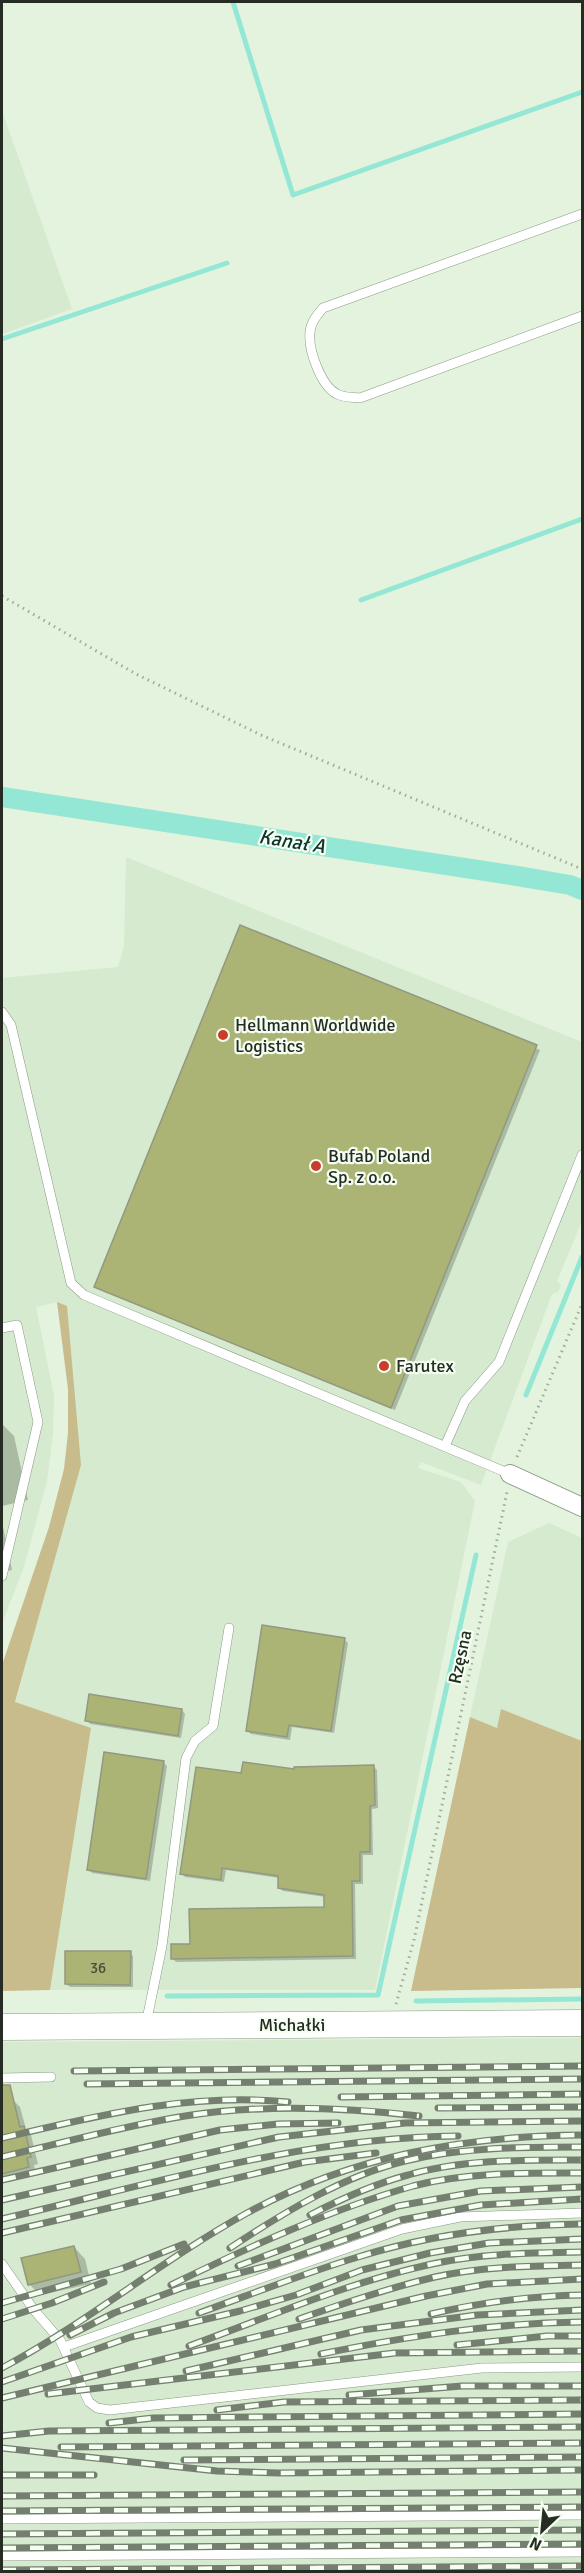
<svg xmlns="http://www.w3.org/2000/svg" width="584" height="2573" font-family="Signika,sans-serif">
<rect width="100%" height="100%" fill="#e3f3dd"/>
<g fill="#d5eace">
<path d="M2 111 72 309 2 334Z"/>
<path d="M126 857 582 1042V1221L557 1281 561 1286 558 1292 552 1294 481 1485 421 1462 418 1468 461 1482 475 1501 375 1990H50L91 1729 15 1703 81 1465 57 1302 36 1307 54 1396 53 1432 47 1481 24 1567 2 1623V978L118 967 124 946Z"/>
<path d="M549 1523 582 1538V1741L501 1709 497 1728 470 1717 508 1542Z"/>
<path d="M582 2038V2571H2V2042Z"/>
</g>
<g fill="#c8bb8c">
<path d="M57 1302 67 1306 81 1465 15 1702 91 1728 50 1990 2 1991V1665L49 1527 64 1469 68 1433V1389Z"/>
<path d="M501 1709 582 1741V1988L411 1991 470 1717 497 1728Z"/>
</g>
<g fill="#0003">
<path d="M241 927 540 1050 395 1410 96 1287Z"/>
<path d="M2 1424 14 1436 28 1500 2 1506Z"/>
<path d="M2 1522 12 1570 2 1572Z"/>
<path d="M344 1639 348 1643 334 1733 292 1727 290 1740 251 1734 248 1731Z"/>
<path d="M182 1710 185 1714 181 1738 90 1724 87 1720Z"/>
<path d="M163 1762 167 1766 150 1881 92 1873 89 1869Z"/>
<path d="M374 1767 377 1770 378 1808 372 1809 373 1855H363V1884H355L356 1959 176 1962 172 1958 192 1945 325 1908 326 1897 283 1891 279 1888V1878L226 1870 224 1882 185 1877 181 1873 243 1775Z"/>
<path d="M130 1953 133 1956V1987H70L66 1984Z"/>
<path d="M13 2100 20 2107 26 2129 31 2135 38 2164 34 2165 36 2175 2 2183V2102Z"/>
<path d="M74 2247 85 2259 91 2284 40 2295 29 2284Z"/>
</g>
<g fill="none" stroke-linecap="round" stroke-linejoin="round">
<g stroke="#94e7d5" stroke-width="5">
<path d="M233 2 293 195 582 92"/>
<path d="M2 339 227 263"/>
<path d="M361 600 582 519"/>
<path d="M526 1395 582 1257"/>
<path d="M167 1996 378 1995 476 1555"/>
<path d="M416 2001 582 1999"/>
</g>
<path stroke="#94e7d5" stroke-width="20" d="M2 797 517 876 570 885 582 890"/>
</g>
<g fill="#abb475" stroke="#939880" stroke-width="1.5">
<path d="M240 925 537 1045 391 1408 94 1287Z"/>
<path d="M262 1625 345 1638 331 1731 289 1725 287 1737 246 1731Z"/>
<path d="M89 1694 182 1709 178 1736 85 1721Z"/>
<path d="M104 1752 164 1761 146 1879 87 1870Z"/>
<path d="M243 1762 294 1769V1767L374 1765 375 1805 370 1806V1852H360V1881H352L353 1956 171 1959V1944H190L189 1909 324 1907V1895L278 1888V1876L222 1868 221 1880 180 1874 196 1767 241 1773Z"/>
<path d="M65 1951H131L130 1985 65 1984Z"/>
<path d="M2 2085H10L20 2127 24 2126 31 2157 27 2158 29 2167 2 2174Z"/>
<path d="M74 2246 81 2272 28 2285 21 2258Z"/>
</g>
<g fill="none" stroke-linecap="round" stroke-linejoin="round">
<g stroke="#8a9985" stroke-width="10">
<g id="lane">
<path d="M582 214 323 308C317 315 311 322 310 332 308 350 321 386 337 394 344 398 352 397 360 398L582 316"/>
<path d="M2 1012 11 1025 71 1283 84 1295 510 1474"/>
<path d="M2 1328 17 1325 38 1422 2 1576"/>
<path d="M445 1446 465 1401 499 1362 582 1155"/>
<path d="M146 2024 162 1946 186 1758 195 1741 213 1726 229 1628"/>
<path d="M2 2078 51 2077"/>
<path d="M2 2264 34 2310 60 2340 89 2402 97 2408 110 2410 482 2368 582 2367"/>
<path d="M64 2347 402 2229 460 2217 582 2213"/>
<path d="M2 2519 582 2515"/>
<path d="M2 2556 582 2552"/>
</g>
</g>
<g stroke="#8a9985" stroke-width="20">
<path id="street" d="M510 1474 582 1507"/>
</g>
<g stroke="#8a9985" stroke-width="27">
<path id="secondary" d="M2 2027 582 2023"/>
</g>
<g stroke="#9fac9a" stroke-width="3" stroke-dasharray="1.5 4.5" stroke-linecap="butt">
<path d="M2 596 136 674 261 735 582 869"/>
<path d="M517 1457 582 1304"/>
<path d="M396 2004 414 1940 507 1492"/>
</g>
<use href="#lane" stroke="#fff" stroke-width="9"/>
<use href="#street" stroke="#fff" stroke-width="18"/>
<use href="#secondary" stroke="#fff" stroke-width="26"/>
<g stroke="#757f70" stroke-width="7">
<g id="rail">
<path d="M74 2071 582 2066"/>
<path d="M87 2084 582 2079"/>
<path d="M341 2097 582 2094"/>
<path d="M438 2108 582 2107"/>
<path d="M2 2138C97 2116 189 2092 288 2102"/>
<path d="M2 2157C62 2143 123 2126 185 2116 262 2104 342 2107 419 2116"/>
<path d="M2 2180 220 2130 278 2124 338 2123"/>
<path d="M2 2200 279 2137 405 2123 582 2121"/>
<path d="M310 2215C341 2199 374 2184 408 2175 463 2159 525 2160 582 2160"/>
<path d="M2 2219C152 2184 303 2137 458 2136"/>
<path d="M2 2233 305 2162 376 2153"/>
<path d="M230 2248C283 2213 343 2176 405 2161 462 2147 524 2147 582 2147"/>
<path d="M238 2266 398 2206 481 2191 582 2187"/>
<path d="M171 2285C249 2247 329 2210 413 2186 467 2172 527 2173 582 2173"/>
<path d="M2 2303 121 2269 184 2244"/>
<path d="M199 2313C252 2294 305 2273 358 2257 431 2234 506 2225 582 2224"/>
<path d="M431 2314C482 2302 531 2296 582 2295"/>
<path d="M2 2319 52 2303 104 2282"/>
<path d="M299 2319C344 2303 389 2288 435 2277 483 2266 534 2266 582 2265"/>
<path d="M70 2335 114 2313 184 2287 275 2264 401 2220 481 2205 582 2199"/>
<path d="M457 2345 547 2336H582"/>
<path d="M189 2346C269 2317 349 2282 432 2264 481 2253 533 2253 582 2252"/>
<path d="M321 2354C409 2336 493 2323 582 2322"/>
<path d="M2 2368C87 2323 162 2260 247 2213 352 2156 464 2136 582 2135"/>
<path d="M186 2371 361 2330 477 2315 582 2310"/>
<path d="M2 2382 131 2337 240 2311 296 2295 362 2270 430 2253 489 2243 582 2239"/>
<path d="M48 2394 395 2353 582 2351"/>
<path d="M349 2395 462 2386H582"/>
<path d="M2 2398 426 2296 487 2284 582 2279"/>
<path d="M217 2410 284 2402 582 2400"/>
<path d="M109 2423 153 2418 582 2414"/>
<path d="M2 2436 49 2431 582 2427"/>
<path d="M61 2447 582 2443"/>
<path d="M2 2448 217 2471 279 2473 582 2470"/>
<path d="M184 2460 582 2457"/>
<path d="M2 2475H94"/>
<path d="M2 2496 582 2492"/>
<path d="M2 2511 582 2507"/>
<path d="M2 2534 582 2530"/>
<path d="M2 2548 582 2544"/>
<path d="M2 2570 582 2566"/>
</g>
</g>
<use href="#rail" stroke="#f4fef1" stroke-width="4.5" stroke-dasharray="14" stroke-linecap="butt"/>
</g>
<g fill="#c93d2a" stroke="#f4fef1" stroke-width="2">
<circle cx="223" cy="1035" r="6"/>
<circle cx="316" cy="1166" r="6"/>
<circle cx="384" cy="1366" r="6"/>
</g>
<g text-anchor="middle" stroke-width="4.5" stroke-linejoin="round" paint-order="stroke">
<g font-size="15" fill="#474e38">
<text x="98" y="1973">36</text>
</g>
<g font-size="18" fill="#262c23" stroke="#f4fef1" text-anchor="start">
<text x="235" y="1031">Hellmann Worldwide<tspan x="235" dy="21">Logistics</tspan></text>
<text x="328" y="1162">Bufab Poland<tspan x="328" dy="21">Sp. z o.o.</tspan></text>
<text x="396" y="1372">Farutex</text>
</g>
<g font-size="18" fill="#262c23" stroke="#f4fef1">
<text transform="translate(460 1657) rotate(-78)" y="6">Rzęsna</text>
<text x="292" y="2031">Michałki</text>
</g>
<g font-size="20" font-style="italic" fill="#0d352e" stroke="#f4fef1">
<text transform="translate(292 841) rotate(9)" y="7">Kanał A</text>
</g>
</g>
<rect width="584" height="2573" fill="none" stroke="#262c23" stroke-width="6"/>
<g transform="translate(542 2531) rotate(206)" stroke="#f4fef1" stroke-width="4.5" paint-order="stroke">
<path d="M0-4.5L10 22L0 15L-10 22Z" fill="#262c23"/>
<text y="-9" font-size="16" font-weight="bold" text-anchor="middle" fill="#262c23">N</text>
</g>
</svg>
